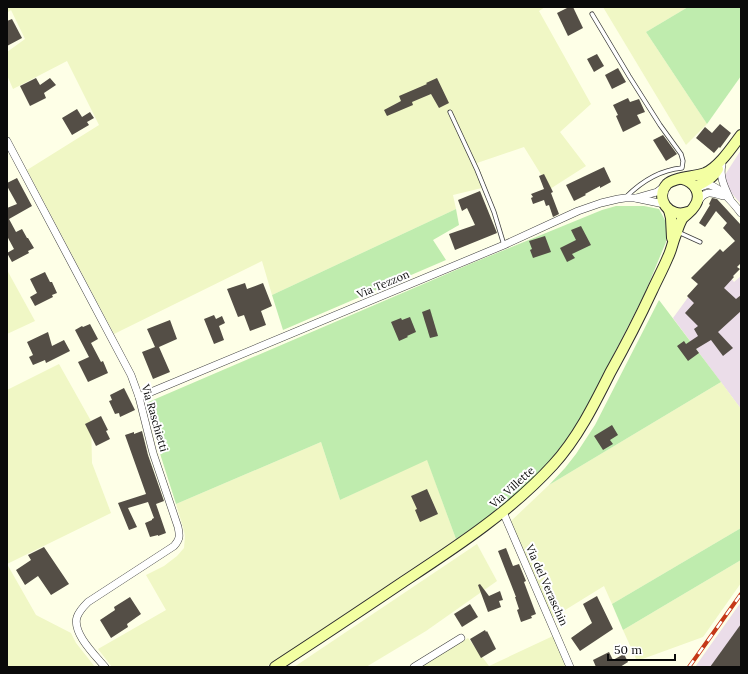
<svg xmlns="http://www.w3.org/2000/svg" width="748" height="674" font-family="Lora,serif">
<rect width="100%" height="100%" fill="#feffe7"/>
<g fill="#ebdde9">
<path d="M741 150V204L721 181Z"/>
<path d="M716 259 734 282 741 276V409L673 318Z"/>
<path d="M741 602V667H695Z"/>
</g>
<g fill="#f0f7c5">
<path d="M7 7H545L539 11 591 104 560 132 586 166 550 189 524 147 477 163 486 187 453 195 456 209 272 295 262 261 114 334 27 170 99 125 67 61 13 89 7 75V52L25 39 11 10 7 13Z"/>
<path d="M603 7H688L646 32 707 124 686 145Z"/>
<path d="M7 270 35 321 7 334Z"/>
<path d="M59 364 91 421 92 463 111 513 7 564V390Z"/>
<path d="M721 382 741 409V528L612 604 604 586 549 620 510 522 549 485Z"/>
<path d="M321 442 340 500 427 459 456 539 266 667H112L98 649 166 610 146 575 164 566 177 556 184 548 185 536 183 527 176 504Z"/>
<path d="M477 544 497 581 426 631 366 667H294Z"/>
<path d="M741 560V583L703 637 637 661 623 630Z"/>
<path d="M7 564 36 615 71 633 76 643 95 667H7Z"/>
<path d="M553 636 566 667H421L439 655 468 638 489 666Z"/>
</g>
<g fill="#bfecae">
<path d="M688 7H741V76L707 124 646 32Z"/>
<path d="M616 206H644L659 209 666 222V242L644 295 581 418 563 444 542 470 500 509 456 539 427 460 340 500 321 442 176 504 156 441 146 403 470 264 602 210Z"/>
<path d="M456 209 459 225 433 240 446 260 283 330 272 295Z"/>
<path d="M659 300 721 382 549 485 565 468 576 454 595 425Z"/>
<path d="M741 528V560L623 630 612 604Z"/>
</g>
<g fill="#544e46">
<path d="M569 7H573L583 28 568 36 557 13Z"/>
<path d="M12 19 22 38 7 46V21Z"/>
<path d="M597 54 604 66 594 72 587 59Z"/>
<path d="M618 68 626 82 612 89 605 75Z"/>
<path d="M36 78 40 85 50 78 56 85 44 93 46 98 30 106 20 86Z"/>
<path d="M437 78 449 103 439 108 431 94 412 102 413 105 387 116 384 110 401 101 399 96 427 84 426 83Z"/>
<path d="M628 98 630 102 639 99 645 112 637 115 641 123 623 132 616 116 618 115 613 105Z"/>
<path d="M77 109 82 117 90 112 94 118 87 122 89 125 72 135 62 118Z"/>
<path d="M720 124 731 133 720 148 719 147 714 153 696 138 705 127 712 133Z"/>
<path d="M663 135 677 154 666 161 653 140Z"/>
<path d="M604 167 611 182 600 188V186L585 194 586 195 574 201 566 185Z"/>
<path d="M544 174 553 192 551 193 559 214 553 217 549 205 546 206 544 200 533 204 531 198 533 197 531 194 544 189 539 176Z"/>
<path d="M17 178 32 206 9 219 16 232 22 229 27 238H28L34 248 28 251 29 253 12 262 7 253 14 249 7 236V208L17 204 7 186V183Z"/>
<path d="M480 191 497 233 455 250 449 234 475 225 467 208 462 211 458 200Z"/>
<path d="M712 198 717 199 741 225V263L737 267 740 269 733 276 734 277 724 288 736 299 741 295V311L718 332 733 348 723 356 711 340 696 349 699 353 688 361 677 346 684 341 686 344 698 336 694 329 698 326 685 313 694 303 687 296 698 284 691 278 720 249 723 252 735 241 723 228 727 223 716 211 705 227 699 223 710 205 709 204Z"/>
<path d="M581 226 591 245 572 254 575 258 567 262 560 248 576 240 571 230Z"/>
<path d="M545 236 551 252 533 258 530 250 532 249 529 241Z"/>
<path d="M45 272 50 282H52L57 293 52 295 53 297 35 306 30 297 37 293 30 279Z"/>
<path d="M245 283 247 289 263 283 272 306 261 311 266 325 250 331 244 315 238 317 227 289Z"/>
<path d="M430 309 438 336 430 338 422 312Z"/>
<path d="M214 315 216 319 222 316 225 323 219 326 224 340 214 344 204 319Z"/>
<path d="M410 317 416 332 407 336 408 337 399 341 391 322 401 318 402 320Z"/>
<path d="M170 320 177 339 159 347 170 372 153 379 142 352 155 347 147 329Z"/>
<path d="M90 324 98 339 91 343 101 362 103 361 108 373 88 382 78 362 89 357 75 330 82 326 83 327Z"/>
<path d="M48 332 52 346 64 340 70 351 46 363 45 360 33 365 29 357 33 355 27 342Z"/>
<path d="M124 388 135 410 120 417 119 413 115 414 109 401 112 400 110 395Z"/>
<path d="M101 416 108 430 106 431 110 439 96 446 85 424Z"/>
<path d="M612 425 618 435 610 440 613 444 603 450 594 436Z"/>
<path d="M142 431 148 455 164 501 156 504 166 533 158 536V535L150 537 145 523 152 520V519L154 518 148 502 128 508 137 527 129 530 118 503 146 494 125 435 134 432V434Z"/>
<path d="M427 489 438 514 420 522 415 510 417 509 411 496Z"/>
<path d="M44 547 69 584 51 595 38 576 25 585 16 570 31 560 28 555Z"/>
<path d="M506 548 513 566 519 564 526 581 524 582 536 614 531 616 532 618 521 622 517 610 519 609 515 597H516L498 551Z"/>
<path d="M480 584 489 596 500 591 503 600 499 601 501 607 488 612 478 585Z"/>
<path d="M597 596 613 629 580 651 571 638 592 623 583 604Z"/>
<path d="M130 597 141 614 127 624 128 627 111 638 100 620 115 610 114 607Z"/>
<path d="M470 604 478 617 462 627 454 614Z"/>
<path d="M741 624V667H710Z"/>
<path d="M485 630 486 632 487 631 496 649 481 658 470 639Z"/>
<path d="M609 652 613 660 624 654 628 662 620 667H596L593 660Z"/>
</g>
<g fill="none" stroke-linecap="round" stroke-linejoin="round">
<g stroke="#3d3d3d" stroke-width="5">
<g id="lane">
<path d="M592 14 629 76 660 125 681 154 683 161 682 168C660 170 641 182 626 197"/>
<path d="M450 112 477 170 494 212 504 245"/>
<path d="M678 232 700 242"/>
</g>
</g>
<g stroke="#3d3d3d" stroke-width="8">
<g id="street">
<path d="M7 141 131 375 139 397 153 453 178 527C180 536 180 539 174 546L88 602C84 606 79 611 77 617 72 633 95 655 105 667"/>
<path d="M722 165C719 177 725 188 730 199"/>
<path d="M701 187C704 186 707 184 710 185 721 188 734 204 741 213"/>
<path d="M636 198 657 192 665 186"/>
<path d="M698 202C705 190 711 192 723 196"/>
<path d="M139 397 504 245 578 211 601 203 618 199 625 198H635L664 204"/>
<path d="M503 512 570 667"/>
<path d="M414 667 461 638"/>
</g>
</g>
<g stroke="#2c2c2c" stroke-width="12">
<g id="secondary">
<path d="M695 187C705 182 713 178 718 169"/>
<path d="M669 210 671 218 672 238"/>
<path d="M688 212C669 219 654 198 667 184 674 177 695 177 705 173 719 167 732 147 741 135"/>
<path d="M275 667C318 639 360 611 403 582 456 547 510 512 553 465 577 439 594 405 610 373 625 346 639 319 652 291 657 280 663 269 668 257 672 249 673 240 677 232 678 227 680 223 682 219 686 214 691 212 694 207 703 195 695 182 682 179"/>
</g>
</g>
<use href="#lane" stroke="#fff" stroke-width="3.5"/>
<use href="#street" stroke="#fff" stroke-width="7"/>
<use href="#secondary" stroke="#f3ffa2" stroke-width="10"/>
<g stroke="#c53817" stroke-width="4">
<path id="rail" d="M689 667 741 594"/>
</g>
<use href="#rail" stroke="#fff" stroke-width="2.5" stroke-dasharray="8" stroke-linecap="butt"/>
</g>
<g text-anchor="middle" stroke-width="4" stroke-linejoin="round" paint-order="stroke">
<g font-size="11" fill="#0a0a0a" stroke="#fff">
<text transform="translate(383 284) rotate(-23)" y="4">Via Tezzon</text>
<text transform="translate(155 418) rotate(74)" y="4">Via Raschietti</text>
<text transform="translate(512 487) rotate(-42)" y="4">Via Villette</text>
<text transform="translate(547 585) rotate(66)" y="4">Via del Veraschin</text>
</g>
</g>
<rect width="748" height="674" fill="none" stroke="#0a0a0a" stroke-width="16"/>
<path d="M608 654v6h67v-6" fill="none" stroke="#0a0a0a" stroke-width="2"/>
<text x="614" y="654" font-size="12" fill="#0a0a0a" stroke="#ffffff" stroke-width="3" paint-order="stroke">50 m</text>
</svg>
